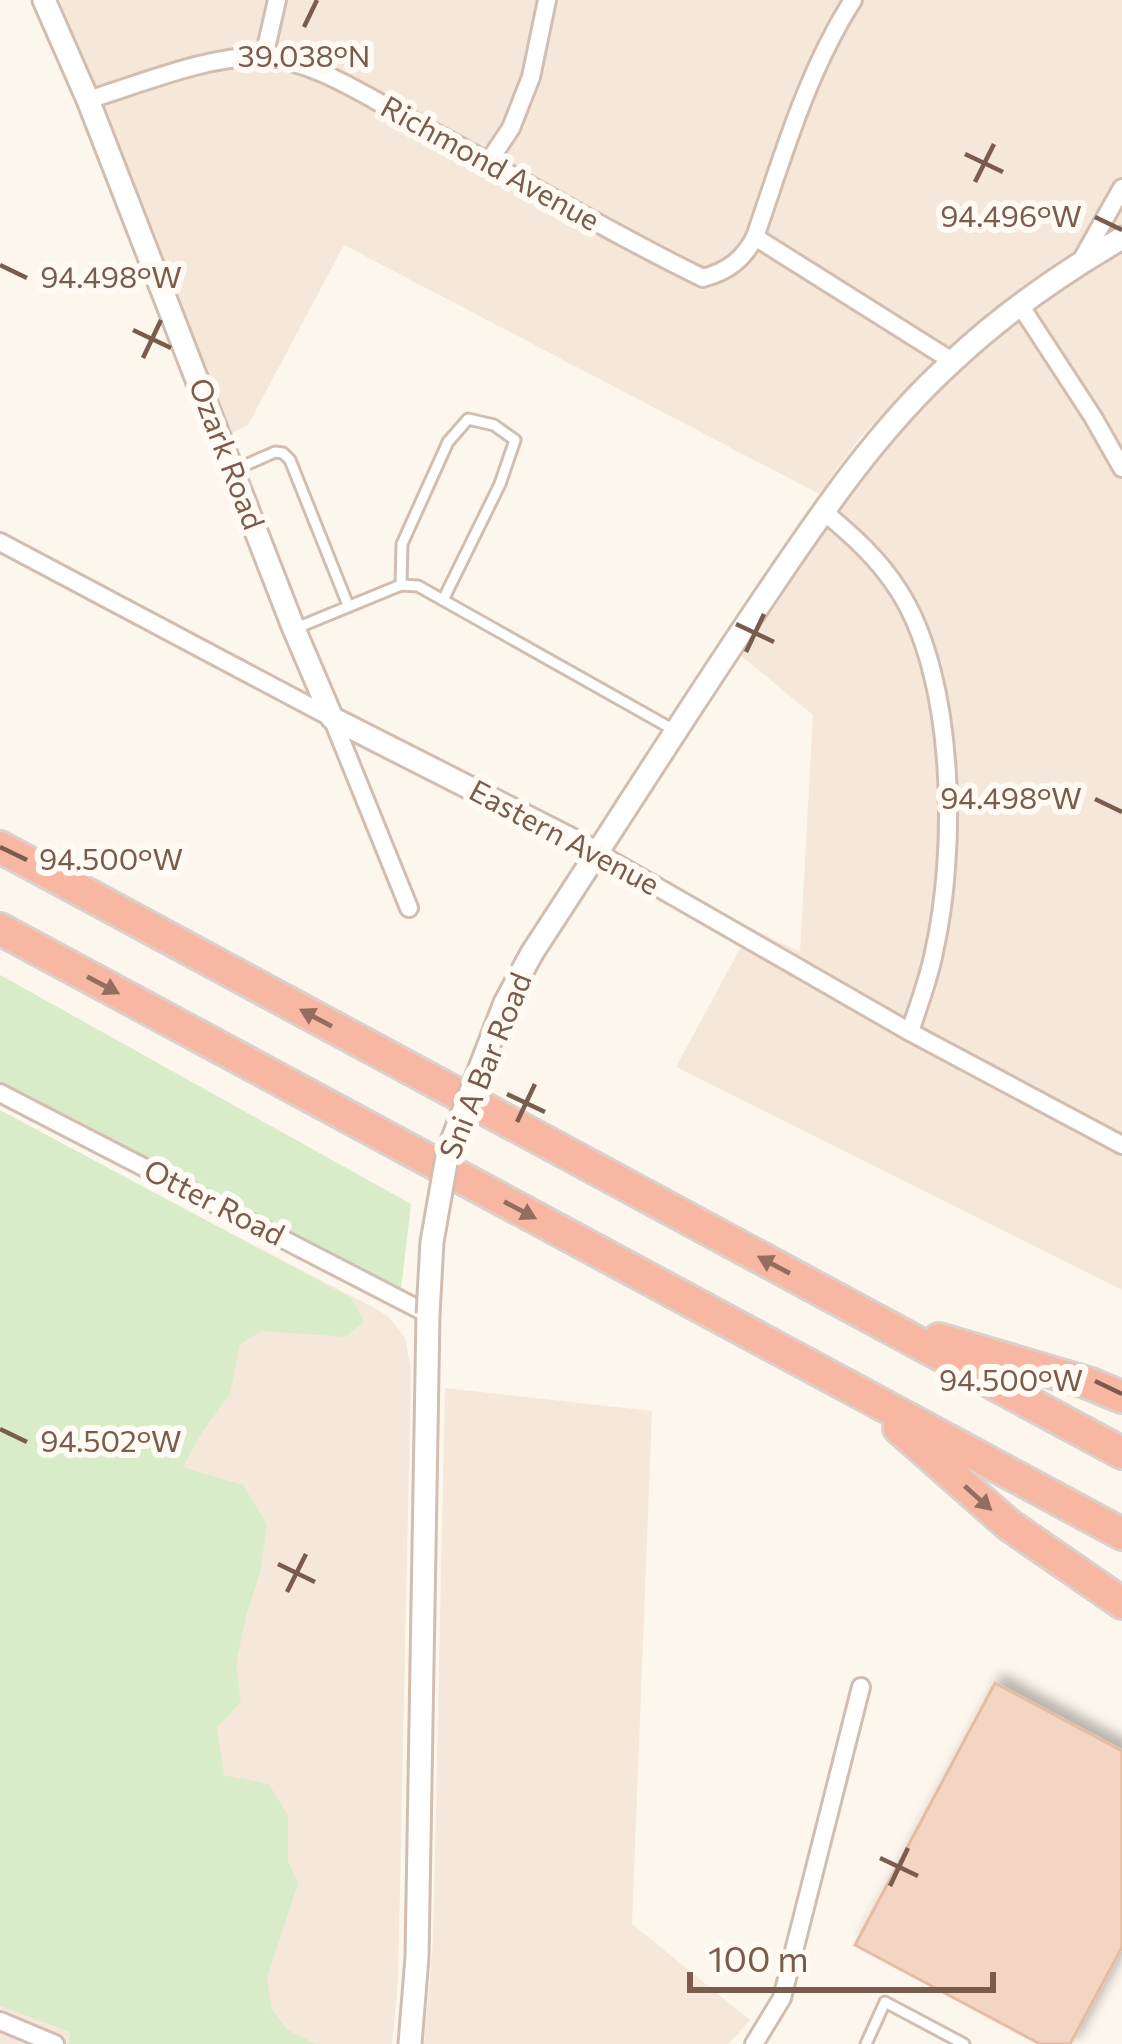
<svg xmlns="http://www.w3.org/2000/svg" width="1122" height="2044" font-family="Commissioner,sans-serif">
<defs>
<filter id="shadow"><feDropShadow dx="8" dy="-8" stdDeviation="6" flood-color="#0004"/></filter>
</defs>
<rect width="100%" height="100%" fill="#fdf6ec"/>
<g fill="#f5e8da">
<path d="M54 0H1122V1290L676 1067 751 928 800 952 813 715 740 655 851 489 908 422 974 355 954 344 906 389 859 439 819 494 344 245 248 425 226 436Z"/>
<path d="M0 1114 371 1306 388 1316 405 1337 411 1371 398 1982 392 2044H0Z"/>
<path d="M445 1388 652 1411 632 1924 750 2020 729 2044H424L433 1941Z"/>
</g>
<g fill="#d8ecc9">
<path d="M0 975 411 1204 401 1289 0 1082Z"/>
<path d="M0 1110 351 1298 364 1321 346 1337 261 1331 240 1345 230 1394 200 1435 183 1467 243 1485 267 1524 260 1573 246 1616 236 1665 241 1702 217 1727 224 1775 269 1784 288 1816V1861L298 1883 267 1978 272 2010 288 2030 316 2044H69L70 2032 0 2006Z"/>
</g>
<path fill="#f3d5c3" stroke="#e6bba3" stroke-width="3" filter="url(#shadow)" d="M995 1683 1122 1751V1947L1070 2044H1040L855 1945Z"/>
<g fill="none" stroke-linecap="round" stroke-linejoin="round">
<g stroke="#d1beb0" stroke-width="15">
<g id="service">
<path d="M232 471 275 452 283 453 290 460 348 605"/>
<path d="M401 585 402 544 448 442 468 419 494 425 515 440 500 484 443 600"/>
<path d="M294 629 401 585 418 586 674 730"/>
<path d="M866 2044 885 2002 964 2044"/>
</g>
</g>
<g stroke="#d1beb0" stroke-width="22">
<g id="minor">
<path d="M264 57 277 0"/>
<path d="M88 100C137 85 214 53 265 57 315 62 362 94 406 117 506 170 602 229 703 278 728 271 743 260 755 237 783 156 807 72 853 0"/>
<path d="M489 161 511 128 531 77 547 0"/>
<path d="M755 237 952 361"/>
<path d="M1081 261 1122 188"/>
<path d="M1020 305 1093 417 1122 468"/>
<path d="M823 511C852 535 879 559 899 591 956 680 957 851 934 952 929 979 918 1006 910 1032"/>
<path d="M0 542 332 718 409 908"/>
<path d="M598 853 910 1032 1122 1145"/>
<path d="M0 1093 428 1314"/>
<path d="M0 2021 55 2044"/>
<path d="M754 2044 782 1998 861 1687"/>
</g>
</g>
<g stroke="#d1beb0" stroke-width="27">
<g id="tertiary">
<path d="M44 0 88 100 294 629 332 718 598 853"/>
<path d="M532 953C610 834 686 713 766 595 822 512 878 429 953 361 1004 313 1062 273 1122 238"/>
<path d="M410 2044 417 1957 428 1314"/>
</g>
</g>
<g stroke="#dad1cd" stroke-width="36">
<g id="motorway">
<path d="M0 847 1122 1453"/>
<path d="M0 929 1122 1534"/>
<path d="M939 1339 1088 1383 1122 1397"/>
<path d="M899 1428 1009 1525 1122 1603"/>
</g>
</g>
<use href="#service" stroke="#fff" stroke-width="9"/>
<use href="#minor" stroke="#fff" stroke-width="16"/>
<use href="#tertiary" stroke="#fff" stroke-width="21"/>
<use href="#motorway" stroke="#f7b7a3" stroke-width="30"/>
<g stroke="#d1beb0" stroke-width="27" stroke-linecap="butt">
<path id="tertiary-bridge" d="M428 1314 432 1242 448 1151 505 1003 532 953"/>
</g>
<use href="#tertiary-bridge" stroke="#fff" stroke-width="21"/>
</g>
<defs><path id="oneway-solid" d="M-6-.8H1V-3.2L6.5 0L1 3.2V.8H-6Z" transform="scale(3)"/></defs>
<g fill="#936e5e">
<use href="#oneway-solid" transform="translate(103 985) rotate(28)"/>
<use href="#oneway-solid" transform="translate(316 1018) rotate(-152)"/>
<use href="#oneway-solid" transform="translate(520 1210) rotate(28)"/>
<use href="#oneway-solid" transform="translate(774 1265) rotate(-152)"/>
<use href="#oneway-solid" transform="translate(978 1498) rotate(42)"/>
</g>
<path fill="none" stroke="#7a5c4d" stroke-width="4.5" d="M304 27 317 0M965 154 1003 172M975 182 994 144M1095 217 1122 230M0 265 27 278M133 330 171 348M143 358 161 320M736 624 774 642M746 652 764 614M1095 799 1122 812M0 847 27 860M507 1094 545 1112M517 1122 535 1084M1095 1381 1122 1394M0 1429 27 1442M278 1564 315 1582M287 1592 306 1554M880 1858 918 1876M890 1886 908 1848"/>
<g text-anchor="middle" stroke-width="12" stroke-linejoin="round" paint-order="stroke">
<g font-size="30" fill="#7a5c4d" stroke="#fffaf3">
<text transform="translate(490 164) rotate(29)" y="10">Richmond Avenue</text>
<text transform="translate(226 454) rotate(69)" y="10">Ozark Road</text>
<text transform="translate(564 838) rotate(28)" y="10">Eastern Avenue</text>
<text transform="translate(486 1066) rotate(-68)" y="10">Sni A Bar Road</text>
<text transform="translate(214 1203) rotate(27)" y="10">Otter Road</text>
</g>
</g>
<g font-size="30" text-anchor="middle" fill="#7a5c4d" stroke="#fffaf3" stroke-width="12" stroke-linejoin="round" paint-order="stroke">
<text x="304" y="67">39.038°N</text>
<text x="1011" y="227">94.496°W</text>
<text x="111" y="288">94.498°W</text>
<text x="1011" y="809">94.498°W</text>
<text x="111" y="870">94.500°W</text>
<text x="1011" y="1391">94.500°W</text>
<text x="111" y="1452">94.502°W</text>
</g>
<path d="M690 1972v18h303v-18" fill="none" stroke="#7a5c4d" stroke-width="6"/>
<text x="708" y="1972" font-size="36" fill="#7a5c4d" stroke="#fffaf3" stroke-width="9" paint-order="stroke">100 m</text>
</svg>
